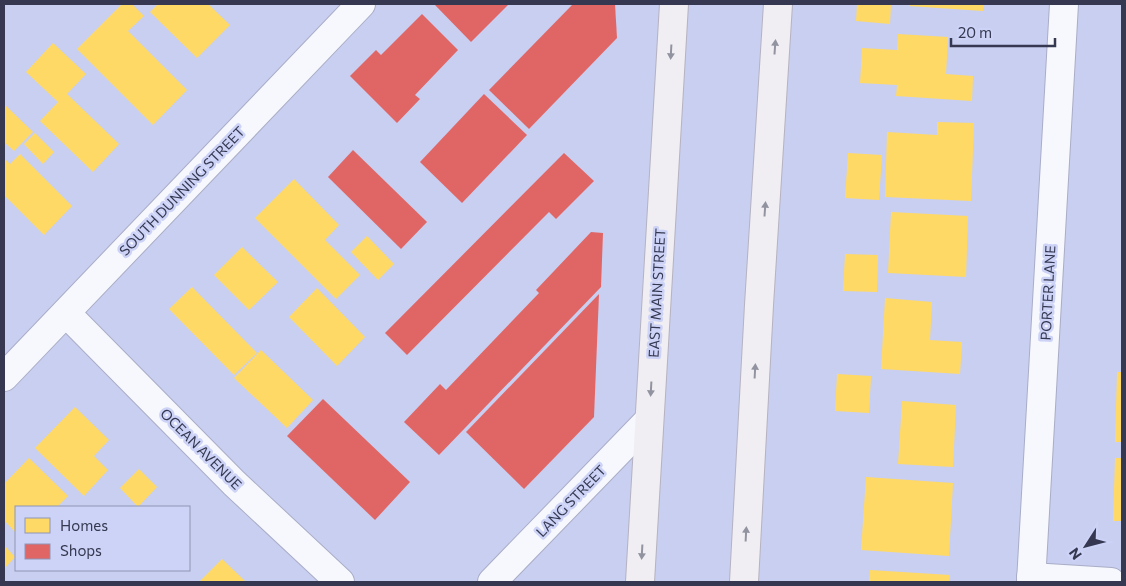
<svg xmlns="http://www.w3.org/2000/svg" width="1126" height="586" font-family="Commissioner,sans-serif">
<rect width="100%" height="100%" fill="#c9cff0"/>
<g fill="#ffd966">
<path d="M122 4H132L144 16 128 31 187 90 153 125 77 49Z"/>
<path d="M158 4H208L230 25 197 58 150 12Z"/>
<path d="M857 4H891L890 24 856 21Z"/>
<path d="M909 4H984L983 11 909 6Z"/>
<path d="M898 34 948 37 946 74 973 76 972 101 896 96 897 85 860 83 862 48 897 50Z"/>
<path d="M53 43 86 74 67 94 119 144 93 172 40 121 58 102 26 72Z"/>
<path d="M4 104 33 132 14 151 4 142Z"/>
<path d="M937 122 974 123 971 201 885 197 887 132 937 135Z"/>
<path d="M35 133 54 152 43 164 24 144Z"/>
<path d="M848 153 882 155 879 200 845 198Z"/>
<path d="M20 154 72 206 44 235 4 195V158L10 164Z"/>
<path d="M294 179 339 225 325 240 360 275 336 299 255 218Z"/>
<path d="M891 212 968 216 966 277 888 273Z"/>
<path d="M367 236 394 264 378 280 351 252Z"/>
<path d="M242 247 278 282 249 310 214 275Z"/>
<path d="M845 254 878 255 877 292 843 291Z"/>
<path d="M192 287 257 353 234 375 169 309Z"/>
<path d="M317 288 365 337 337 366 289 317Z"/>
<path d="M885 298 932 302 930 340 962 342 960 374 881 369Z"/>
<path d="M261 350 313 400 287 428 234 378Z"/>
<path d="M1117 372H1122V442H1115Z"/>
<path d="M837 374 871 376 869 413 835 411Z"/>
<path d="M902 401 956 405 953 467 898 464Z"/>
<path d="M75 407 109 440 94 456 108 470 84 496 35 448Z"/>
<path d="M29 458 68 496 57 507H16V533L4 520V484Z"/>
<path d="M1115 458H1122V521H1113Z"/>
<path d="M139 469 157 487 138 507 120 488Z"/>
<path d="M866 477 953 483 949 556 861 550Z"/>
<path d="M4 545 15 557 4 569Z"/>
<path d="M222 559 246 582H199Z"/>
<path d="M870 570 950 575 949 582H869Z"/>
</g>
<g fill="#e06666">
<path d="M434 4H509L471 42Z"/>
<path d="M573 4H615L617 38 529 129 489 90Z"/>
<path d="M422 14 458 50 415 95 420 99 397 123 350 76 376 50 381 55Z"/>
<path d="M484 94 527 135 462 203 420 162Z"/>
<path d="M353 150 427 222 401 249 328 177Z"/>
<path d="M564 153 594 181 556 219 549 212 407 355 385 333Z"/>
<path d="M591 232 603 233 601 287 439 455 404 422 440 384 446 390 539 293 536 290Z"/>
<path d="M599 294 594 417 524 489 466 432Z"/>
<path d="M323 399 410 482 375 520 287 436Z"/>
</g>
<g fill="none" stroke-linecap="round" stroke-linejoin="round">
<g stroke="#a9adc7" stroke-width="30">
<g id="street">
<path d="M66 313 234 483 340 582"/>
<path d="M4 377 361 4"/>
<path d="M1031 577 1111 582"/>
<path d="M492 582 649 420"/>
<path d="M1031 582 1064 4"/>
</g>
</g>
<g stroke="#b5b2c1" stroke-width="30">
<g id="primary">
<path d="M640 582 674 4"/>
<path d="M744 582 759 305 778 4"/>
</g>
</g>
<use href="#street" stroke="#f7f8fd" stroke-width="28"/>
<use href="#primary" stroke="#f0eef2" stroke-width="28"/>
</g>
<defs><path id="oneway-solid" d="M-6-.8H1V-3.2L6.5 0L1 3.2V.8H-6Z" transform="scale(1.25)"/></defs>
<g fill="#9293a1">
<use href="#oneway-solid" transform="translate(775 47) rotate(-86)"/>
<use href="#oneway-solid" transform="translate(671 52) rotate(93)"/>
<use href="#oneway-solid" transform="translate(765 209) rotate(-86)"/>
<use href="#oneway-solid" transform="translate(755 371) rotate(-87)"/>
<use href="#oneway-solid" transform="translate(651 389) rotate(93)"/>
<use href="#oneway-solid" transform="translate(746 534) rotate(-87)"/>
<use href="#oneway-solid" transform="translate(642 552) rotate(93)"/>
</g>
<g text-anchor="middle" stroke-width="5" stroke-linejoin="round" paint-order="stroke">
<g font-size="14" fill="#353850" stroke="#ccd3f7">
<text transform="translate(182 191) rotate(-46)" y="5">SOUTH DUNNING STREET</text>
<text transform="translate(657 293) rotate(-87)" y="5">EAST MAIN STREET</text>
<text transform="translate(1048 293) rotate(-87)" y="5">PORTER LANE</text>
<text transform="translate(201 449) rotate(45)" y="5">OCEAN AVENUE</text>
<text transform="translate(571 501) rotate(-46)" y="5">LANG STREET</text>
</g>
</g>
<rect width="1126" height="586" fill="none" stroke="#353850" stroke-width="10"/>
<rect x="15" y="506" width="175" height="65" fill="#ccd3f7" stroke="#9095b4"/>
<rect x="25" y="518" width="25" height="15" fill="#ffd966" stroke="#9095b4"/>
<text x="60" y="531" font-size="15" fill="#353850">Homes</text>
<rect x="25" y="544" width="25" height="15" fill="#e06666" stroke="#9095b4"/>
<text x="60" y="556" font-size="15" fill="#353850">Shops</text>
<g transform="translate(1086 546) rotate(234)" stroke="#ccd3f7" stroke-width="4" paint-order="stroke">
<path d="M0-4L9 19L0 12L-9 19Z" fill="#353850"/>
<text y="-8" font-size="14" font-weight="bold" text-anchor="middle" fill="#353850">N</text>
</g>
<path d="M951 38v8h104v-8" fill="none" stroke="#353850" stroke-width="2.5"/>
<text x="958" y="38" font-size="15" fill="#353850" stroke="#ccd3f7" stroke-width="4" paint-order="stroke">20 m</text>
</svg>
